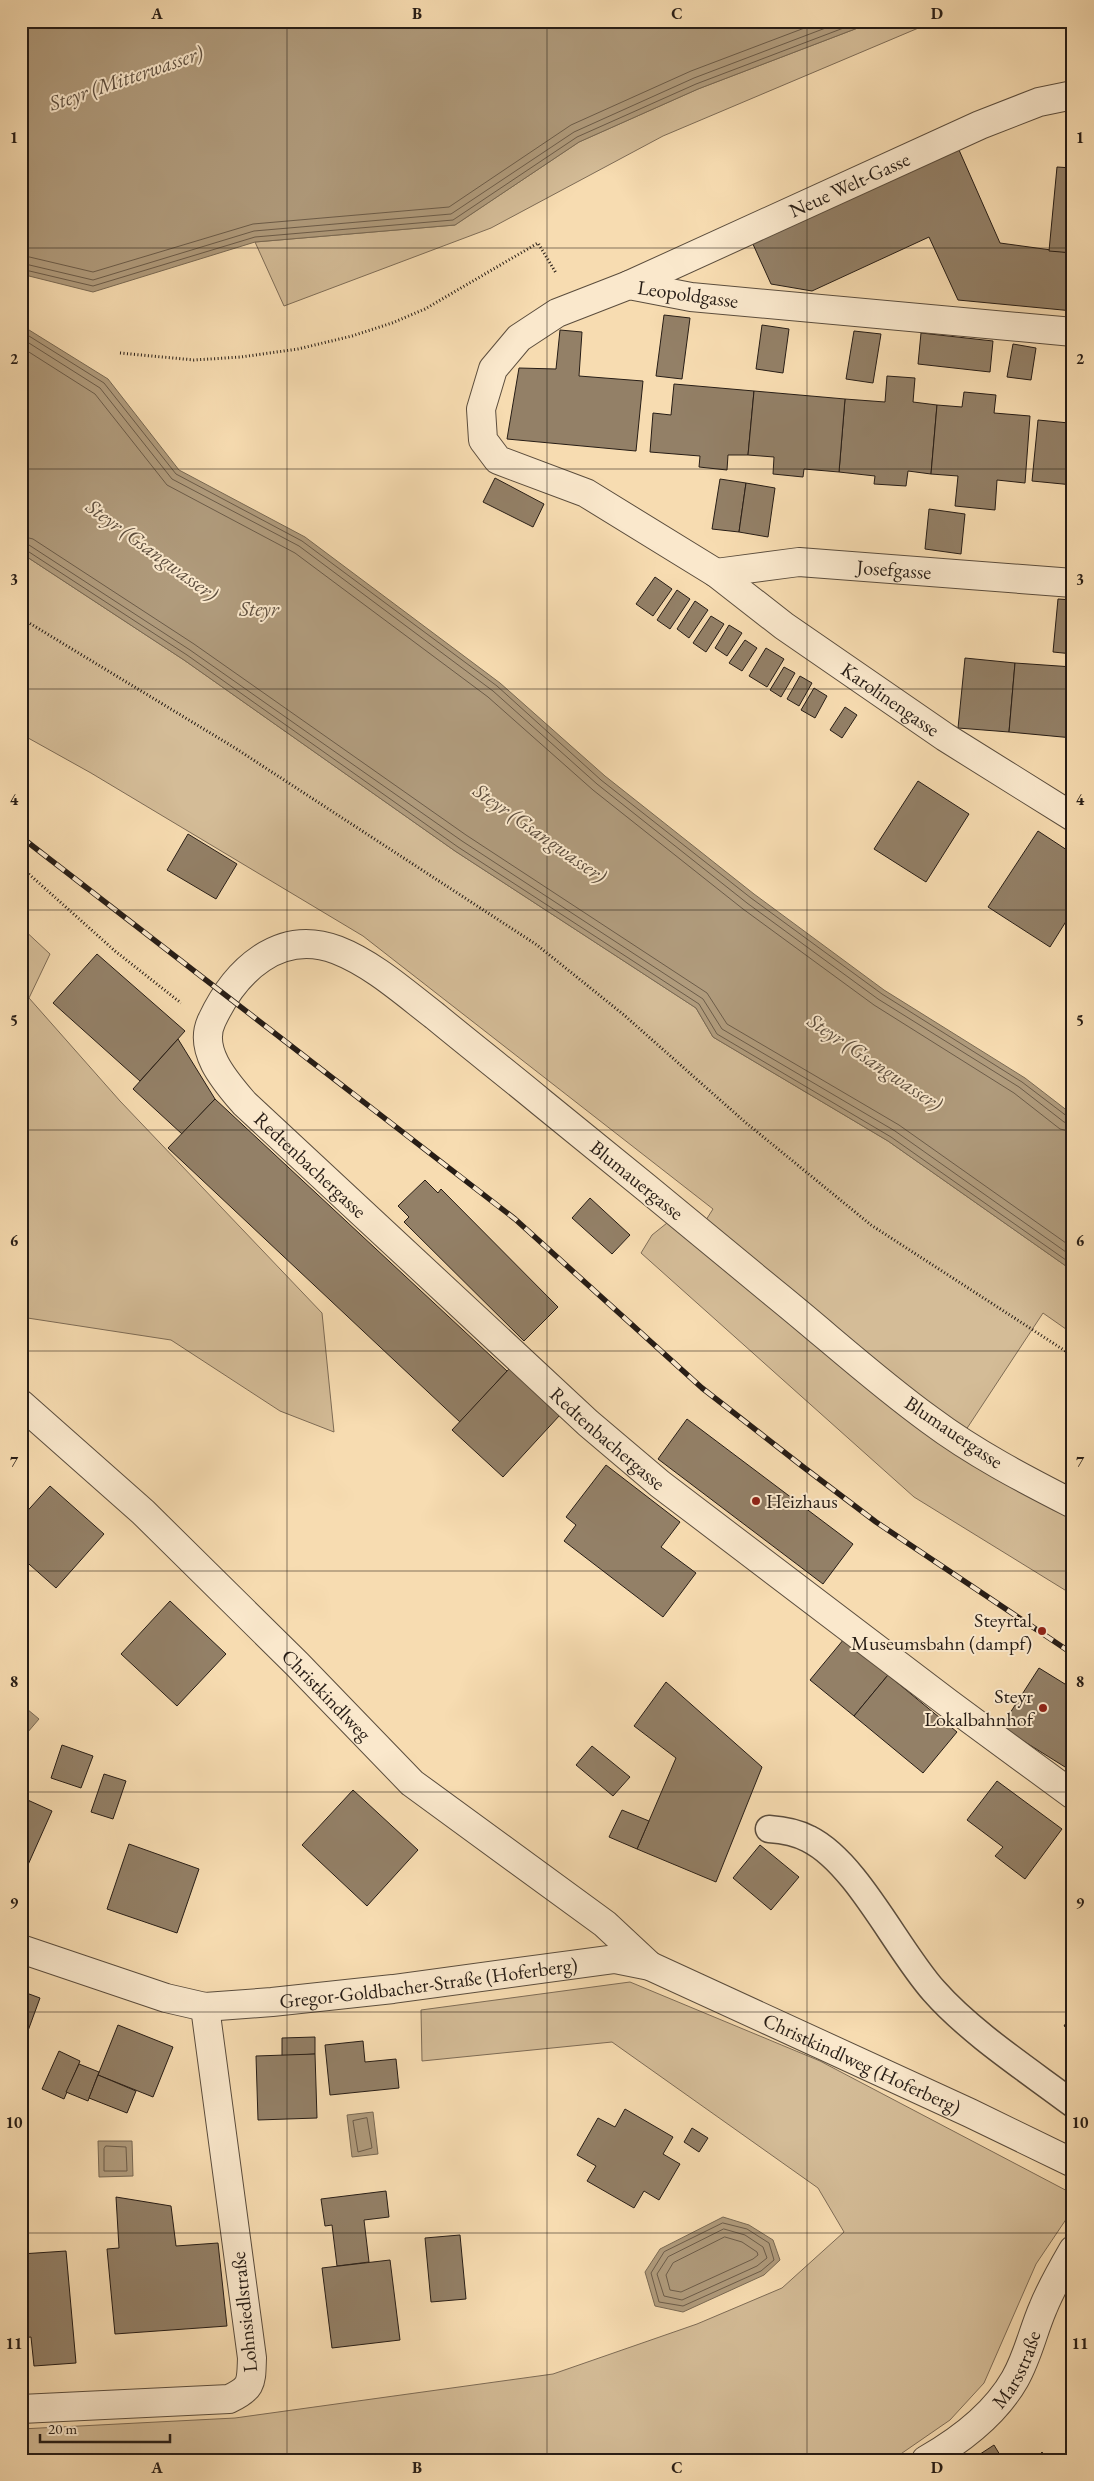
<svg xmlns="http://www.w3.org/2000/svg" width="1094" height="2481" font-family="'EB Garamond',serif">
<rect width="100%" height="100%" fill="#f7dcb1"/>
<filter id="stains"><feTurbulence type="fractalNoise" baseFrequency=".004" numOctaves="4"/><feColorMatrix values="0 0 0 0 .2 0 0 0 0 .09 0 0 0 0 .02 0 0 0 .5 -.17"/></filter>
<radialGradient id="worn" r=".72"><stop offset=".6" stop-color="#630" stop-opacity="0"/><stop offset="1" stop-color="#630" stop-opacity=".3"/></radialGradient>
<g fill="#d4bc97" stroke="#7e6c56">
<path d="M876 21H935L663 136 491 228 284 306 255 242 455 225 579 142 698 89Z"/>
<path d="M21 553 184 660 455 851 696 1008 713 1037 888 1141 1073 1271V1334L1043 1313 954 1448 1073 1517V1595L914 1497 641 1253 652 1235 667 1223 692 1242 713 1209 363 936 91 773 21 734Z"/>
<path d="M21 927 50 954 29 998 120 1101 322 1313 334 1432 280 1411 171 1340 21 1317Z"/>
<path d="M630 1982 820 2061 1073 2194V2209L1036 2264 984 2383 950 2420 892 2460H21V2429L235 2418 553 2374 697 2324 782 2288 844 2232 818 2188 612 2042 422 2061 421 2010Z"/>
</g>
<g fill="#b09b7c" stroke="#796953">
<path d="M21 21H876L698 89 579 142 455 225 255 242 93 292 21 274Z"/>
<path d="M21 325 108 379 179 470 305 537 500 683 605 776 754 894 884 990 1025 1078 1073 1115V1271L888 1141 713 1037 696 1008 455 851 184 660 21 553Z"/>
<path d="M21 1704 39 1719 21 1740Z"/>
<path d="M373 2112 378 2154 352 2157 347 2115Z"/>
<path d="M98 2141H132L133 2176 99 2177Z"/>
<path d="M723 2217 749 2225 773 2240 780 2260 764 2275 683 2312 655 2306 645 2272 660 2249Z"/>
</g>
<g fill="none" stroke-linecap="round" stroke-linejoin="round">
<g stroke="#6c5c49" stroke-width="1">
<path d="M21 255 93 272 253 224 449 207 571 125 691 71 823 21"/>
<path d="M21 263 93 280 254 231 451 214 574 132 694 78 844 21"/>
<path d="M21 269 93 286 255 237 453 220 577 137 696 84 862 21"/>
<path d="M21 331 104 383 176 474 302 541 497 686 601 780 751 898 882 994 1022 1082 1068 1117 1073 1118"/>
<path d="M21 338 100 388 172 479 299 546 493 691 597 784 747 903 878 999 1019 1087 1064 1122 1073 1125"/>
<path d="M21 347 95 394 167 485 295 553 488 697 593 790 743 909 874 1005 1014 1093 1060 1129 1073 1132"/>
<path d="M21 536 33 539 194 644 466 835 707 993 727 1024 899 1125 1073 1248"/>
<path d="M21 543 29 545 190 650 462 841 703 999 722 1029 895 1131 1073 1257"/>
<path d="M21 549 26 550 187 655 458 847 699 1004 717 1034 891 1137 1073 1265"/>
<path d="M367 2118 372 2148 358 2152 353 2121Z"/>
<path d="M106 2146 126 2147 127 2171H104V2149Z"/>
<path d="M723 2223 747 2229 769 2243 774 2260 761 2271 683 2306 659 2302 651 2273 664 2252Z"/>
<path d="M724 2229 745 2235 763 2247 767 2258 757 2266 682 2300 664 2296 657 2274 668 2257Z"/>
<path d="M725 2237 742 2242 757 2252 758 2255 753 2259 681 2292 670 2290 666 2275 673 2263Z"/>
</g>
</g>
<g fill="#938067" stroke="#271d16">
<path d="M959 150 1000 243 1073 253V311L958 300 929 237 812 291 771 284 752 242Z"/>
<path d="M1057 167 1073 168V253L1049 251Z"/>
<path d="M664 315 690 318 682 379 656 376Z"/>
<path d="M762 325 789 329 783 373 756 369Z"/>
<path d="M560 330 582 332 579 376 643 381 636 451 507 439 519 368 556 369Z"/>
<path d="M854 331 881 334 873 383 846 379Z"/>
<path d="M921 333 993 341 990 372 918 364Z"/>
<path d="M1013 344 1036 348 1031 380 1007 377Z"/>
<path d="M887 376 915 378 913 402 937 405 931 474 908 471 906 486 874 484 875 476 839 472 845 399 885 402Z"/>
<path d="M674 384 754 391 748 455H728L727 470 699 467 700 456 650 452 653 413 671 415Z"/>
<path d="M754 391 845 399 839 472 804 469 803 477 773 474 774 457 748 455Z"/>
<path d="M964 392 996 395 994 413 1030 416 1025 483 997 480 995 510 955 506 958 476 931 474 937 405 962 407Z"/>
<path d="M1071 401 1073 485 1032 481 1038 420 1069 423Z"/>
<path d="M495 478 544 504 533 527 483 502Z"/>
<path d="M720 479 746 483 739 532 712 529Z"/>
<path d="M746 483 775 488 768 537 739 532Z"/>
<path d="M929 509 965 514 961 554 925 549Z"/>
<path d="M655 577 672 589 653 616 636 604Z"/>
<path d="M677 590 690 599 670 629 657 620Z"/>
<path d="M1058 599 1073 600V654L1053 652Z"/>
<path d="M695 601 708 610 689 638 677 629Z"/>
<path d="M711 616 724 624 706 652 693 643Z"/>
<path d="M729 625 742 633 727 656 715 648Z"/>
<path d="M745 640 757 648 742 671 729 663Z"/>
<path d="M766 648 784 659 767 687 749 676Z"/>
<path d="M965 658 1015 663 1009 732 958 728Z"/>
<path d="M1015 663 1073 667V738L1009 732Z"/>
<path d="M784 667 795 673 781 697 770 690Z"/>
<path d="M800 676 812 683 799 706 787 699Z"/>
<path d="M814 688 827 696 815 718 801 710Z"/>
<path d="M845 707 857 715 842 738 830 730Z"/>
<path d="M918 781 969 814 926 882 874 849Z"/>
<path d="M1038 831 1073 854V917L1070 915 1050 947 988 907Z"/>
<path d="M188 834 237 864 216 899 167 870Z"/>
<path d="M97 954 185 1031 140 1081 53 1003Z"/>
<path d="M178 1039 215 1099 182 1134 133 1089Z"/>
<path d="M215 1099 507 1371 460 1422 168 1148Z"/>
<path d="M425 1180 438 1193 441 1189 558 1307 524 1341 404 1222 409 1217 398 1206Z"/>
<path d="M590 1198 630 1235 612 1254 572 1218Z"/>
<path d="M509 1369 560 1415 503 1477 452 1430Z"/>
<path d="M687 1419 853 1544 823 1584 658 1459Z"/>
<path d="M606 1465 680 1522 661 1547 696 1573 663 1617 564 1541 576 1525 566 1517Z"/>
<path d="M50 1486 104 1534 56 1588 21 1557V1518Z"/>
<path d="M170 1601 226 1654 177 1706 121 1654Z"/>
<path d="M844 1639 888 1675 854 1716 810 1680Z"/>
<path d="M1039 1668 1073 1689V1772L1001 1727Z"/>
<path d="M888 1675 957 1732 923 1773 854 1716Z"/>
<path d="M666 1682 762 1767 716 1882 637 1849 676 1758 634 1726Z"/>
<path d="M62 1745 93 1756 81 1788 51 1778Z"/>
<path d="M592 1746 630 1777 613 1796 576 1765Z"/>
<path d="M104 1774 126 1781 113 1819 91 1812Z"/>
<path d="M997 1781 1062 1829 1025 1879 995 1856 1003 1847 967 1820Z"/>
<path d="M353 1790 418 1850 367 1906 302 1845Z"/>
<path d="M21 1797 52 1811 23 1876H21Z"/>
<path d="M622 1810 649 1821 637 1849 609 1837Z"/>
<path d="M129 1844 199 1869 177 1933 107 1909Z"/>
<path d="M760 1845 799 1877 771 1910 733 1878Z"/>
<path d="M21 1991 40 1998 21 2050Z"/>
<path d="M1073 2012V2031L1064 2026Z"/>
<path d="M118 2025 173 2047 153 2097 98 2075Z"/>
<path d="M315 2037V2054L282 2056V2038Z"/>
<path d="M363 2041 365 2062 396 2059 399 2088 330 2095 325 2045Z"/>
<path d="M59 2051 80 2061 64 2099 42 2089Z"/>
<path d="M315 2054 317 2118 258 2120 256 2056Z"/>
<path d="M79 2064 99 2072 88 2101 66 2092Z"/>
<path d="M98 2075 136 2091 127 2113 89 2098Z"/>
<path d="M625 2109 673 2137 663 2154 680 2164 659 2200 644 2191 634 2208 587 2181 596 2166 577 2155 598 2118 615 2127Z"/>
<path d="M692 2128 708 2138 699 2152 684 2142Z"/>
<path d="M386 2191 389 2217 364 2220 369 2262 337 2266 332 2225 325 2226 321 2199Z"/>
<path d="M116 2197 171 2206 176 2246 218 2243 227 2326 115 2334 107 2249 119 2248Z"/>
<path d="M460 2235 466 2299 431 2302 425 2238Z"/>
<path d="M66 2251 76 2363 34 2366 31 2337 21 2338V2254Z"/>
<path d="M390 2260 400 2340 332 2348 322 2268Z"/>
<path d="M994 2445 1003 2460H971Z"/>
<path d="M1042 2452 1049 2460H1034Z"/>
</g>
<g fill="none" stroke-linecap="round" stroke-linejoin="round">
<g stroke="#5b4d3d" stroke-width="29">
<path id="lane" d="M769 1829C784 1830 796 1832 809 1839 857 1863 897 1950 934 1991 971 2033 1028 2070 1073 2104"/>
</g>
<g stroke="#5b4d3d" stroke-width="30">
<g id="street">
<path id="s1" d="M629 285 980 125 1039 102 1073 95"/>
<path id="s2" d="M1073 332 691 297 629 285 557 313 519 338 493 369 481 409 483 440 498 460 586 493 716 573 784 626 945 737 1073 817"/>
<path id="s3" d="M716 573 799 562 1073 583"/>
<path id="s4" d="M21 1404 143 1512 297 1664 412 1783 605 1924 650 1966"/>
<path id="s5" d="M1073 1504C1024 1479 974 1453 930 1420 876 1381 826 1335 774 1293 697 1229 619 1165 541 1102 506 1073 470 1045 435 1016 405 993 373 964 337 950 279 928 235 971 212 1020 197 1050 226 1082 244 1103L588 1423 660 1484 948 1703 1073 1795"/>
<path id="s6" d="M21 1949 166 1998 205 2007 272 2002 393 1989 615 1959 650 1966 970 2113 1073 2163"/>
<path d="M21 2409 229 2399C253 2388 251 2382 252 2358L205 2007"/>
<path id="s7" d="M926 2460C961 2440 995 2414 1015 2379 1028 2356 1033 2331 1043 2308 1051 2288 1062 2269 1073 2250"/>
</g>
</g>
<g stroke="#271d16" stroke-width="3" stroke-dasharray="1 2.5" stroke-linecap="butt">
<path d="M120 353 194 360 241 357 298 349 352 336 392 323 425 309 538 243 556 273"/>
<path d="M21 618 235 748 537 945 624 1015 745 1122 871 1225 1073 1356"/>
<path d="M21 867 115 951 181 1003"/>
</g>
<use href="#lane" stroke="#fae8cc" stroke-width="26"/>
<use href="#street" stroke="#fae8cc" stroke-width="28"/>
<g stroke="#271d16" stroke-width="5.5">
<path id="rail" d="M21 837 515 1219 702 1388 802 1466 876 1522 1073 1654"/>
</g>
<use href="#rail" stroke="#fae8cc" stroke-width="4" stroke-dasharray="11" stroke-linecap="butt"/>
</g>
<path fill="none" stroke="#271d16" stroke-width="1" stroke-opacity="0.55" d="M287 21V2460M547 21V2460M807 21V2460M21 248H1073M21 469H1073M21 689H1073M21 910H1073M21 1130H1073M21 1351H1073M21 1571H1073M21 1792H1073M21 2012H1073M21 2233H1073"/>
<g fill="#8f2418" stroke="#fae8cc" stroke-width="2">
<circle cx="756" cy="1501" r="5"/>
<circle cx="1042" cy="1631" r="5"/>
<circle cx="1043" cy="1708" r="5"/>
</g>
<g text-anchor="middle" stroke-width="4" stroke-linejoin="round" paint-order="stroke">
<g font-size="20" fill="#271d16" stroke="#fae8cc">
<text dy="7" stroke="none"><textPath href="#s1" startOffset="242">Neue Welt-Gasse</textPath></text>
<text transform="translate(688 294) rotate(8)" y="7">Leopoldgasse</text>
<text dy="7" stroke="none"><textPath href="#s3" startOffset="179">Josefgasse</textPath></text>
<text dy="7" stroke="none"><textPath href="#s2" startOffset="1170">Karolinengasse</textPath></text>
<text dy="7" stroke="none"><textPath href="#s5" startOffset="1268">Redtenbachergasse</textPath></text>
<text transform="translate(637 1180) rotate(39)" y="7">Blumauergasse</text>
<text transform="translate(954 1432) rotate(34)" y="7">Blumauergasse</text>
<text dy="7" stroke="none"><textPath href="#s5" startOffset="1672">Redtenbachergasse</textPath></text>
<text dy="7" stroke="none"><textPath href="#s4" startOffset="422">Christkindlweg</textPath></text>
<text dy="7" stroke="none"><textPath href="#s6" startOffset="418">Gregor-Goldbacher-Straße (Hoferberg)</textPath></text>
<text dy="7" stroke="none"><textPath href="#s6" startOffset="875">Christkindlweg (Hoferberg)</textPath></text>
<text transform="translate(244 2312) rotate(-96)" y="7">Lohnsiedlstraße</text>
<text dy="7" stroke="none"><textPath href="#s7" startOffset="131">Marsstraße</textPath></text>
</g>
<g font-size="20" fill="#271d16" stroke="#fae8cc" text-anchor="end">
<text x="766" y="1508" text-anchor="start">Heizhaus</text>
<text x="1032" y="1627">Steyrtal<tspan x="1032" dy="23">Museumsbahn (dampf)</tspan></text>
<text x="1033" y="1703">Steyr<tspan x="1033" dy="23">Lokalbahnhof</tspan></text>
</g>
<g font-size="21" font-style="italic" fill="#5e4f3f" stroke="#fae8cc">
<text transform="translate(126 78) rotate(-19)" y="7">Steyr (Mitterwasser)</text>
<text transform="translate(152 550) rotate(36)" y="7">Steyr (Gsangwasser)</text>
<text x="259" y="616">Steyr</text>
<text transform="translate(540 833) rotate(35)" y="7">Steyr (Gsangwasser)</text>
<text transform="translate(875 1062) rotate(34)" y="7">Steyr (Gsangwasser)</text>
</g>
</g>
<rect width="1094" height="2481" fill="none" stroke="#f7dcb1" stroke-width="55"/>
<path d="M40 2434v8h130v-8" fill="none" stroke="#271d16" stroke-width="2.5"/>
<text x="48" y="2434" font-size="15" fill="#271d16" stroke="#fae8cc" stroke-width="4" paint-order="stroke">20 m</text>
<rect x="28" y="28" width="1038" height="2426" fill="none" stroke="#271d16" stroke-width="2"/>
<g font-size="16" text-anchor="middle" font-weight="bold" fill="#271d16">
<text x="157" y="19">A</text>
<text x="417" y="19">B</text>
<text x="677" y="19">C</text>
<text x="937" y="19">D</text>
<text x="14" y="143">1</text>
<text x="1080" y="143">1</text>
<text x="14" y="364">2</text>
<text x="1080" y="364">2</text>
<text x="14" y="585">3</text>
<text x="1080" y="585">3</text>
<text x="14" y="805">4</text>
<text x="1080" y="805">4</text>
<text x="14" y="1026">5</text>
<text x="1080" y="1026">5</text>
<text x="14" y="1246">6</text>
<text x="1080" y="1246">6</text>
<text x="14" y="1467">7</text>
<text x="1080" y="1467">7</text>
<text x="14" y="1687">8</text>
<text x="1080" y="1687">8</text>
<text x="14" y="1908">9</text>
<text x="1080" y="1908">9</text>
<text x="14" y="2128">10</text>
<text x="1080" y="2128">10</text>
<text x="14" y="2349">11</text>
<text x="1080" y="2349">11</text>
<text x="157" y="2473">A</text>
<text x="417" y="2473">B</text>
<text x="677" y="2473">C</text>
<text x="937" y="2473">D</text>
</g>
<rect width="100%" height="100%" filter="url(#stains)"/>
<rect width="100%" height="100%" fill="url(#worn)"/>
</svg>
